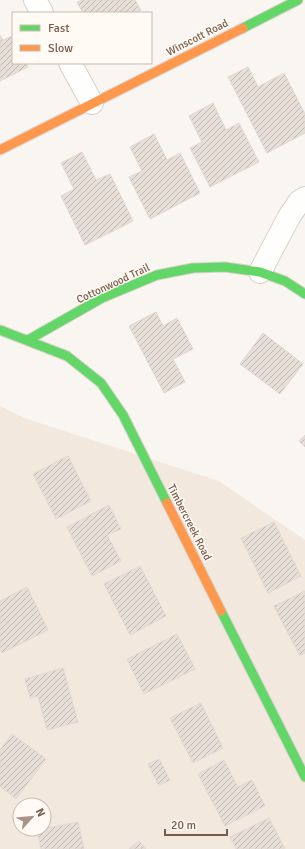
<svg xmlns="http://www.w3.org/2000/svg" width="305" height="849" font-family="Signika,sans-serif">
<defs>
<pattern id="building-hatch" width="6" height="6" patternUnits="userSpaceOnUse"><rect width="6" height="6" fill="#e6ded7"/><path d="M-1 1l2-2M0 6l6-6M5 7l2-2" fill="none" stroke="#bfb7b1"/></pattern>
</defs>
<rect width="100%" height="100%" fill="#f9f5f0"/>
<path fill="#f2e8de" fill-rule="evenodd" d="M0 406 27 419 219 481 305 540V849H0ZM20 805H44V829H20Z"/>
<g fill="url(#building-hatch)" stroke="#e2d8d2">
<path d="M82 0H135L141 10 135 13H83L77 2Z"/>
<path d="M0 35 3 40 12 36 13 37V63H26L28 67 0 81Z"/>
<path d="M248 67 258 87 284 73 305 114V133L267 153 228 77Z"/>
<path d="M213 103 226 130 239 123 259 162 210 187 190 148 202 142 189 116Z"/>
<path d="M154 134 167 160 180 153 200 193 150 219 129 177 142 171 130 147Z"/>
<path d="M82 152 96 180 110 174 133 221 85 245 61 196 74 189 61 163Z"/>
<path d="M156 312 163 326 177 318 193 349 173 359 185 382 164 393 129 326Z"/>
<path d="M263 333 303 364 280 394 240 364Z"/>
<path d="M305 435V447L299 441Z"/>
<path d="M68 456 91 501 56 519 33 474Z"/>
<path d="M109 505 121 529 107 535 121 561 92 576 67 527Z"/>
<path d="M274 522 301 576 268 593 241 538Z"/>
<path d="M140 566 166 616 130 635 104 584Z"/>
<path d="M27 587 48 630 2 653 0 649V601Z"/>
<path d="M305 591V653L300 656 274 606Z"/>
<path d="M177 634 195 669 144 694 127 659Z"/>
<path d="M63 668 78 722 47 730 38 696 30 698 25 679Z"/>
<path d="M201 703 223 748 193 763 170 718Z"/>
<path d="M12 734 46 759 16 799 0 786V750Z"/>
<path d="M159 759 170 780 159 786 148 764Z"/>
<path d="M224 760 238 787 252 780 265 806 225 826 198 774Z"/>
<path d="M269 818 285 849H236L230 837Z"/>
<path d="M78 822 84 849H41L37 830Z"/>
<path d="M139 841 146 849H129Z"/>
</g>
<g fill="none" stroke-linecap="round" stroke-linejoin="round">
<g stroke="#d7d1cb" stroke-width="24">
<g id="street">
<path d="M35 0 42 13"/>
<path d="M70 63 92 103"/>
<path d="M260 272 289 217 299 202 305 198"/>
</g>
</g>
<g stroke="#d9d2cb" stroke-width="11">
<g id="fast">
<path d="M243 28 298 0"/>
<path d="M0 330 67 356 101 383 123 415 167 503"/>
<path d="M28 340 102 298 157 275 193 268 225 267 260 272 285 281 305 294"/>
<path d="M221 611 305 777"/>
</g>
</g>
<g stroke="#d9d2cb" stroke-width="11">
<g id="slow">
<path d="M0 150 243 28"/>
<path d="M167 503 221 611"/>
</g>
</g>
<use href="#street" stroke="#fefefd" stroke-width="22"/>
<use href="#fast" stroke="#63d668" stroke-width="9"/>
<use href="#slow" stroke="#ff974d" stroke-width="9"/>
</g>
<g text-anchor="middle" stroke-width="3" stroke-linejoin="round" paint-order="stroke">
<g font-size="11" fill="#7a5c4d" stroke="#fffaf3">
<text transform="translate(197 37) rotate(-27)" y="4">Winscott Road</text>
<text transform="translate(113 283) rotate(-25)" y="4">Cottonwood Trail</text>
<text transform="translate(190 522) rotate(63)" y="4">Timbercreek Road</text>
</g>
</g>
<rect x="12" y="12" width="140" height="52" fill="#fffaf3" stroke="#cabbb1"/>
<rect x="20" y="25" width="20" height="6" fill="#63d668" stroke="#cabbb1"/>
<text x="48" y="32" font-size="12" fill="#7a5c4d">Fast</text>
<rect x="20" y="45" width="20" height="6" fill="#ff974d" stroke="#cabbb1"/>
<text x="48" y="52" font-size="12" fill="#7a5c4d">Slow</text>
<g transform="translate(32 817) rotate(63)"><circle r="19" fill="#fffaf3" stroke="#cabbb1"/>
<path d="M0-3L7 15L0 10L-7 15Z" fill="#a69286"/>
<text y="-6" font-size="11" font-weight="bold" text-anchor="middle" fill="#7a5c4d">N</text>
</g>
<path d="M165 829v6h62v-6" fill="none" stroke="#7a5c4d" stroke-width="2"/>
<text x="171" y="829" font-size="12" fill="#7a5c4d" stroke="#fffaf3" stroke-width="3" paint-order="stroke">20 m</text>
</svg>
